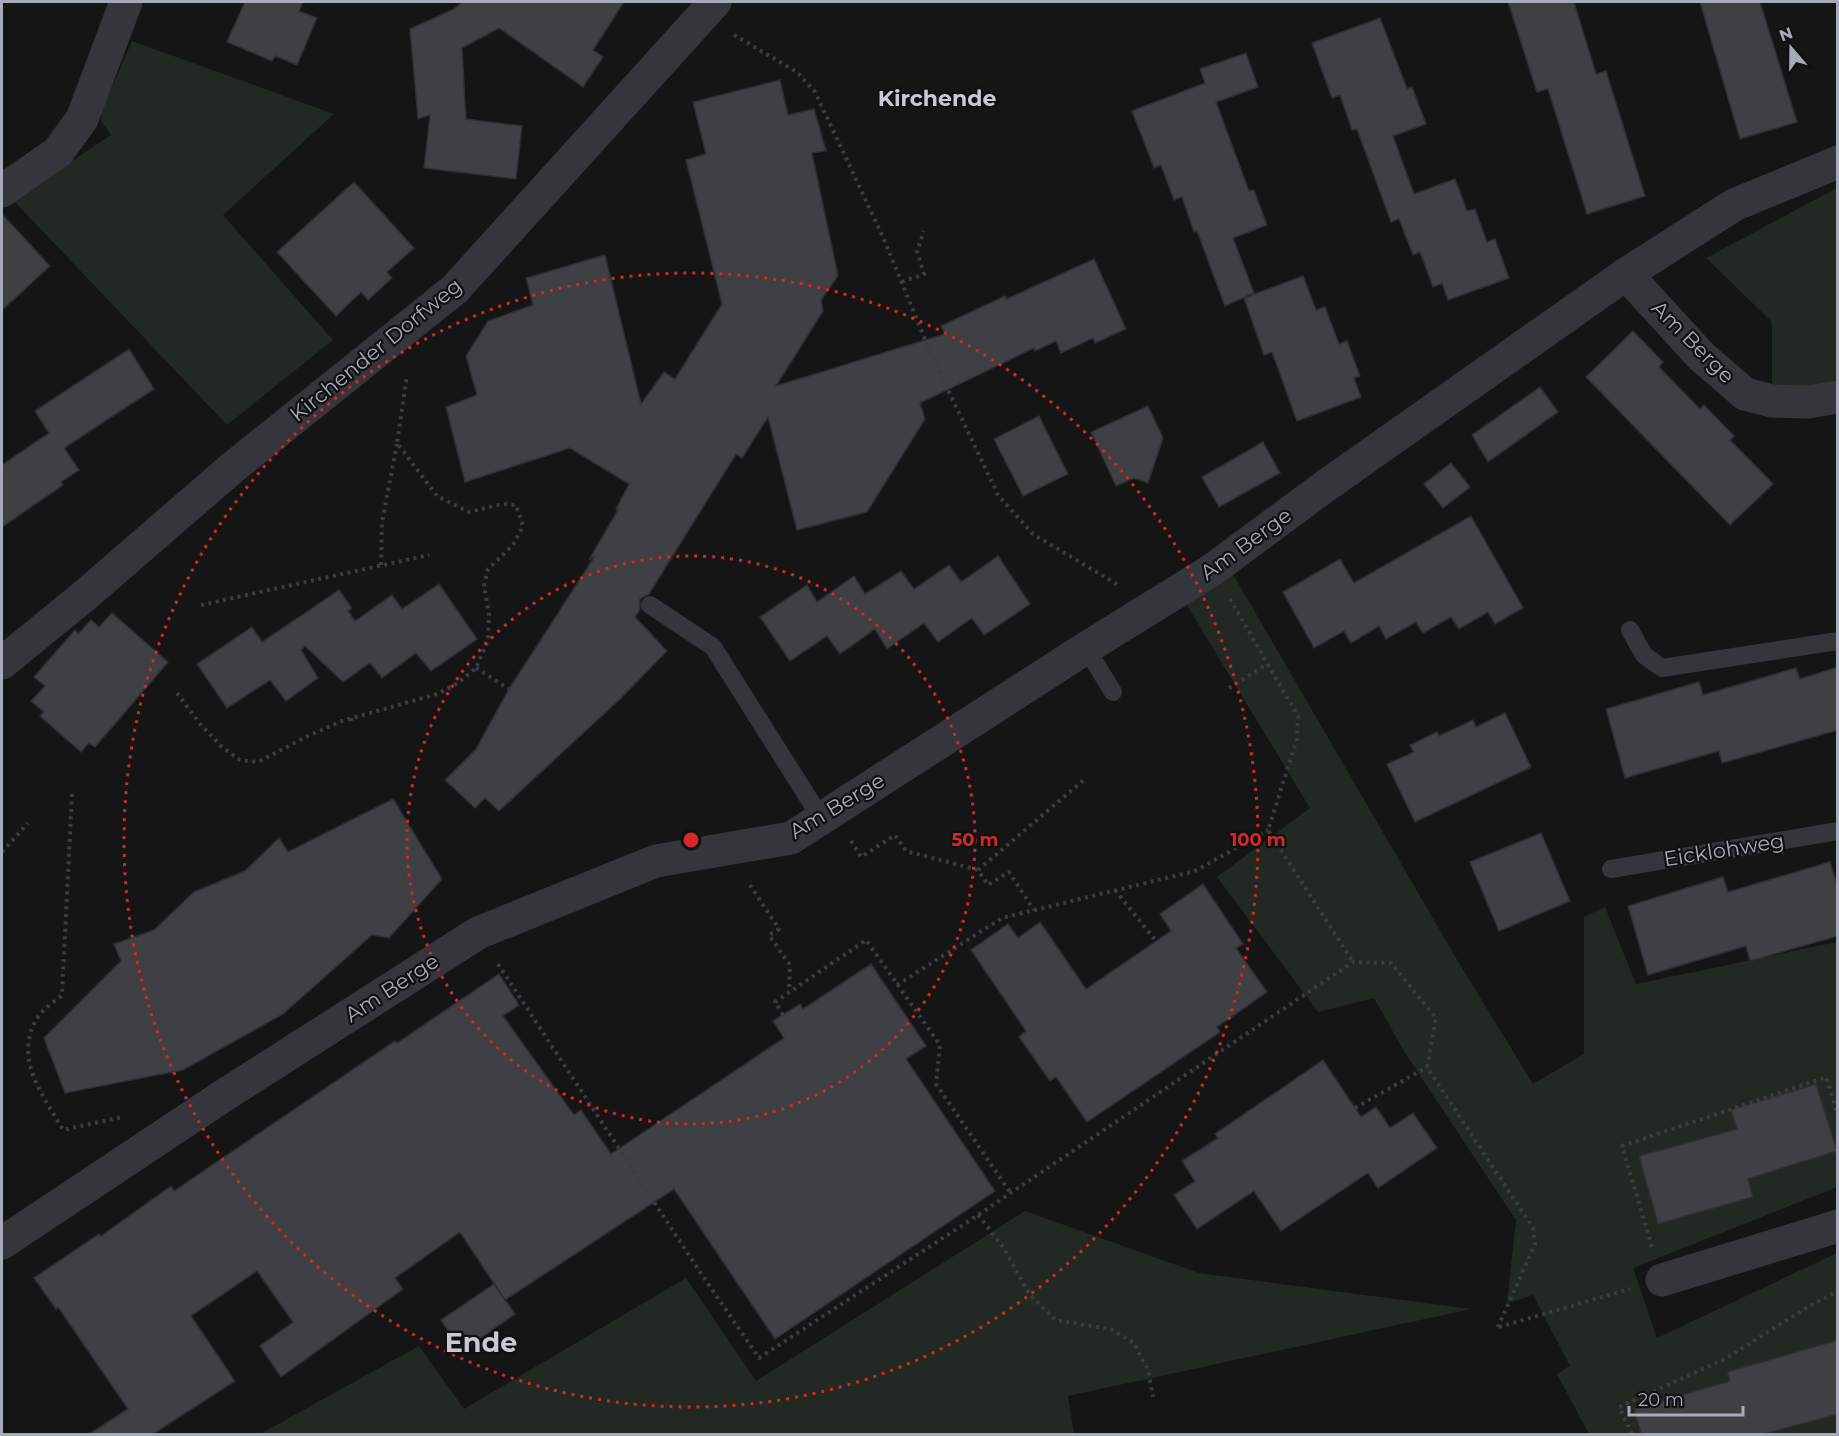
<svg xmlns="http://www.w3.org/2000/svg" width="1839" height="1436" font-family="Montserrat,sans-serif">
<rect width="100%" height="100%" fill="#151516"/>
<g fill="#212922">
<path d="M132 41 334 114 223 215 333 340 227 425 13 200 111 135 101 121 102 110Z"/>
<path d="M1837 188V384L1809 389 1772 385V322L1706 258Z"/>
<path d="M1230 569 1456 958 1533 1084 1584 1054V917L1605 907 1636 984 1837 942V1187L1633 1268 1657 1338 1837 1253V1433L1834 1434H1589L1557 1374 1570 1366 1533 1295 1507 1303 1516 1220 1405 1053 1374 998 1318 1012 1217 877 1310 808 1185 602Z"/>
<path d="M1025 1211 1199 1273 1471 1309 1068 1396 1074 1434H260L419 1346 464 1409 686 1278 756 1381Z"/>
</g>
<g fill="#3e4043" stroke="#2e2e33" stroke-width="1.5">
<path d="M245 2H303L299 11 317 18 297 65 275 56 272 61 227 42Z"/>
<path d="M459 2H624L593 50 603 57 583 87 499 28 462 48 466 119 522 126 516 179 424 168 430 115 418 119 410 29 454 9 461 3Z"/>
<path d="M1508 2H1574L1596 74 1606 71 1645 196 1587 214 1548 89 1537 92Z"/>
<path d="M1700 2H1760L1797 122 1740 139Z"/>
<path d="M1380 18 1407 89 1412 87 1426 124 1393 136 1414 194 1455 179 1467 211 1475 209 1487 242 1495 239 1509 278 1448 300 1442 283 1433 287 1420 252 1413 255 1399 219 1391 222 1357 129 1352 130 1340 95 1332 98 1312 43Z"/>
<path d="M1246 53 1258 87 1216 102 1249 191 1254 190 1267 225 1233 238 1254 293 1225 306 1197 231 1194 232 1182 197 1174 200 1161 165 1154 168 1132 111 1205 83 1200 69Z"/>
<path d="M780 80 788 115 814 109 826 151 812 153 838 276 821 300 823 311 776 386 945 334 941 326 1005 296 1007 299 1094 259 1126 329 1095 343 1093 338 1061 353 1056 341 1035 351 1034 348 920 403 925 419 867 512 797 530 768 417 742 458 736 454 649 594 640 599V609L635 617 667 651 620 699 499 811 485 798 475 808 445 780 476 749 509 689 595 556 589 560 618 510 616 509 629 484 570 448 465 482 446 407 477 395 466 356 488 321 533 305 526 278 605 255 641 404 664 372 675 379 722 304 686 160 706 154 693 102Z"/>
<path d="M354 182 414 248 387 272 392 278 368 300 361 292 336 316 277 252Z"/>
<path d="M2 214 50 266 2 310Z"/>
<path d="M1303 276 1316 310 1325 307 1339 344 1347 341 1360 376 1354 378 1361 397 1297 421 1272 352 1264 355 1244 298Z"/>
<path d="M1633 331 1663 362 1659 367 1700 409 1704 405 1734 436 1730 440 1773 484 1730 525 1586 377Z"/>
<path d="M129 349 154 389 64 448 79 470 61 482 63 485 2 527V465L49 433 35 411Z"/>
<path d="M1540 387 1558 412 1488 462 1472 435Z"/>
<path d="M1148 406 1163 438 1148 483 1134 478 1116 486 1091 432Z"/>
<path d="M1039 416 1068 474 1023 496 994 439Z"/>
<path d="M1263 442 1280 473 1219 507 1202 477Z"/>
<path d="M1451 463 1470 487 1443 508 1424 484Z"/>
<path d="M1471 516 1523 608 1495 624 1488 612 1459 629 1451 617 1423 633 1416 622 1386 639 1379 626 1351 643 1344 631 1314 648 1283 592 1340 559 1354 583Z"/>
<path d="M998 556 1030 604 984 635 972 618 938 642 924 623 887 649 875 629 840 654 827 636 790 661 760 617 807 585 817 602 854 576 865 594 901 571 914 589 949 565 961 582Z"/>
<path d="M439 584 477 639 431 671 416 653 382 678 370 663 343 682 305 646 301 650 318 678 286 701 270 680 227 708 197 664 252 627 262 642 339 590 352 608 348 611 355 621 392 595 402 609Z"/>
<path d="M112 613 168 662 95 747 89 743 81 752 40 716 44 712 31 701 45 686 34 677 75 630 78 634 91 620 99 627Z"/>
<path d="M1838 667V730L1722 763 1719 751 1625 778 1606 709 1699 682 1703 695 1796 668 1800 679Z"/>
<path d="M1505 713 1531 767 1415 822 1387 764 1414 752 1410 745 1437 732 1439 736 1473 720 1476 727Z"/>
<path d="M393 799 442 879 389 938 372 935 283 1014 183 1070 65 1093 44 1038 121 961 114 944 154 930 194 892 245 871 279 838 288 852Z"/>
<path d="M1541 833 1570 901 1499 931 1470 862Z"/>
<path d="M1830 862 1838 888V936L1750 961 1746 946 1648 975 1628 906 1723 877 1728 892Z"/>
<path d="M1203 884 1243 944 1236 948 1267 992 1217 1027 1220 1032 1087 1122 1056 1077 1050 1081 1019 1037 1026 1031 971 950 1008 924 1018 938 1040 922 1086 989 1171 931 1160 914Z"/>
<path d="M871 964 926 1046 906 1059 995 1191 775 1339 674 1189 505 1300 460 1232 395 1278 403 1289 281 1377 260 1346 293 1322 257 1271 191 1316 235 1381 153 1434H89L128 1409 58 1307 56 1309 34 1278 99 1234 101 1236 171 1186 174 1191 395 1041 397 1043 499 974 519 1005 503 1016 574 1115 581 1110 611 1154 784 1038 773 1021 800 1004 803 1009Z"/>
<path d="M1323 1060 1361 1117 1376 1107 1390 1128 1413 1113 1437 1148 1378 1188 1368 1173 1281 1231 1254 1191 1197 1229 1174 1195 1195 1181 1182 1161 1218 1138 1215 1134Z"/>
<path d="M1816 1084 1837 1151 1748 1179 1753 1197 1658 1224 1639 1156 1737 1129 1731 1110Z"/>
<path d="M494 1284 515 1314 462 1351 441 1320Z"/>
<path d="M1838 1340V1414L1764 1434H1641L1634 1409 1730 1381 1727 1372Z"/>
</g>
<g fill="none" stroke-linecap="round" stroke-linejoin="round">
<g stroke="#3b3d43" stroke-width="4" stroke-dasharray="3 4.5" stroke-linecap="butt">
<path d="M734 35 797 72 815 92 883 237 931 354 998 495 1033 534 1118 585"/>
<path d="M902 282 924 274 917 251 924 231"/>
<path d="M381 565 382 522 397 444"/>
<path d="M1230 599 1298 716 1297 739 1268 830 1353 962"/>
<path d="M201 605 429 555"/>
<path d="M476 668 509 689"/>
<path d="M1229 688 1267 664"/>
<path d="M177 693 200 724 222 747 240 760 258 762 310 735 342 721 437 694 458 683 476 668 488 640 489 614 484 586 488 569 513 545 523 526 516 505 502 504 469 512 437 496 397 443 407 375"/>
<path d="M351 718 353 725"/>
<path d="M72 794 62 995C54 1002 43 1009 38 1017 12 1057 43 1095 63 1130L122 1117"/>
<path d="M851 841 861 857 895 835 906 851 978 870 988 885 1009 872 1034 910"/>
<path d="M2 852 28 823"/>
<path d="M978 870 1085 779"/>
<path d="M750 885 779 929 769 935 790 965 789 991"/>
<path d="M1115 890 1156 941"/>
<path d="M498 964 700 1272 759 1358 978 1215 1353 962 1391 963 1436 1018 1427 1067 1533 1228 1535 1244 1498 1327"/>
<path d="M897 985 1002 918 1195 871 1268 830"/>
<path d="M783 1015 775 1002 866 940 940 1045 936 1084 1010 1192"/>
<path d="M1355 1108 1427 1067"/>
<path d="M978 1215 1003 1247 1030 1295 1055 1320 1110 1329 1133 1342 1148 1370 1153 1397"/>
<path d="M1652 1247 1622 1146 1826 1077 1838 1115"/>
<path d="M1499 1327 1630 1289"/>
<path d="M1632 1434 1619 1407 1723 1360 1806 1308 1838 1291"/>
</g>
<g stroke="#35363c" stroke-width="18">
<path d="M650 605 713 647 821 818"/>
<path d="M1630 630 1644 655 1662 668 1838 641"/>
<path d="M1086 648 1113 692"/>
<path d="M1611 869 1838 831"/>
</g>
<g stroke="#35363c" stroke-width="33">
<path d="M2 191 58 152 82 119 126 2"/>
<path d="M1626 274 1701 356 1745 394 1772 401 1808 402 1838 397"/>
<path d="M2 663 83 597 232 468 455 289 715 2"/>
<path d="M2 1243 223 1096 478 933 656 861 791 838 1086 648 1212 570 1324 487 1626 274 1734 205 1838 162"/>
<path d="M1662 1280 1838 1226"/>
</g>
</g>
<g fill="none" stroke="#d62828" stroke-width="3" stroke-dasharray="3 6">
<circle cx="691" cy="840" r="284"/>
<circle cx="691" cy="840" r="567"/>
</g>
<g text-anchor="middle" stroke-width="4.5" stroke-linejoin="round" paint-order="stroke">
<g font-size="21" fill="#a6abb7" stroke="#101011">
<text transform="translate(1693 342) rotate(45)" y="7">Am Berge</text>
<text transform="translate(376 350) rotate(-39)" y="7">Kirchender Dorfweg</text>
<text transform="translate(1246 544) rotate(-36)" y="7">Am Berge</text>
<text transform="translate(837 806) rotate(-31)" y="7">Am Berge</text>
<text transform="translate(1724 850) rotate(-9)" y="7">Eicklohweg</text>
<text transform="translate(392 988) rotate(-33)" y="7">Am Berge</text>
</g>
<g font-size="22" font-weight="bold" fill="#c7cad3" stroke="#101011">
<text x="937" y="106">Kirchende</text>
</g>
<g font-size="27" font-weight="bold" fill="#c7cad3" stroke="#101011">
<text x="481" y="1352">Ende</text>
</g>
</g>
<circle cx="691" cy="840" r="9" fill="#d62828" stroke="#101011" stroke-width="3"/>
<g font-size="18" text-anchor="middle" font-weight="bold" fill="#d62828" stroke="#101011" stroke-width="4.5" stroke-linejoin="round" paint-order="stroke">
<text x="975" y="846">50 m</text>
<text x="1258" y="846">100 m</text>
</g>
<rect width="1839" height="1436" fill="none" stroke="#a6abb7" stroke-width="6"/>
<g transform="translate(1791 48) rotate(340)" stroke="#101011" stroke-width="4.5" paint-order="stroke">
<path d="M0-4.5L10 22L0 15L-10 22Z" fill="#a6abb7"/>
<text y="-9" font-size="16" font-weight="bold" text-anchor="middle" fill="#a6abb7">N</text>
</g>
<path d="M1629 1406v9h114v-9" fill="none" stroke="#a6abb7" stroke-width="3"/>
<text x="1638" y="1406" font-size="18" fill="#a6abb7" stroke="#101011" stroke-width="4.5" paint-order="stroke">20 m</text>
</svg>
